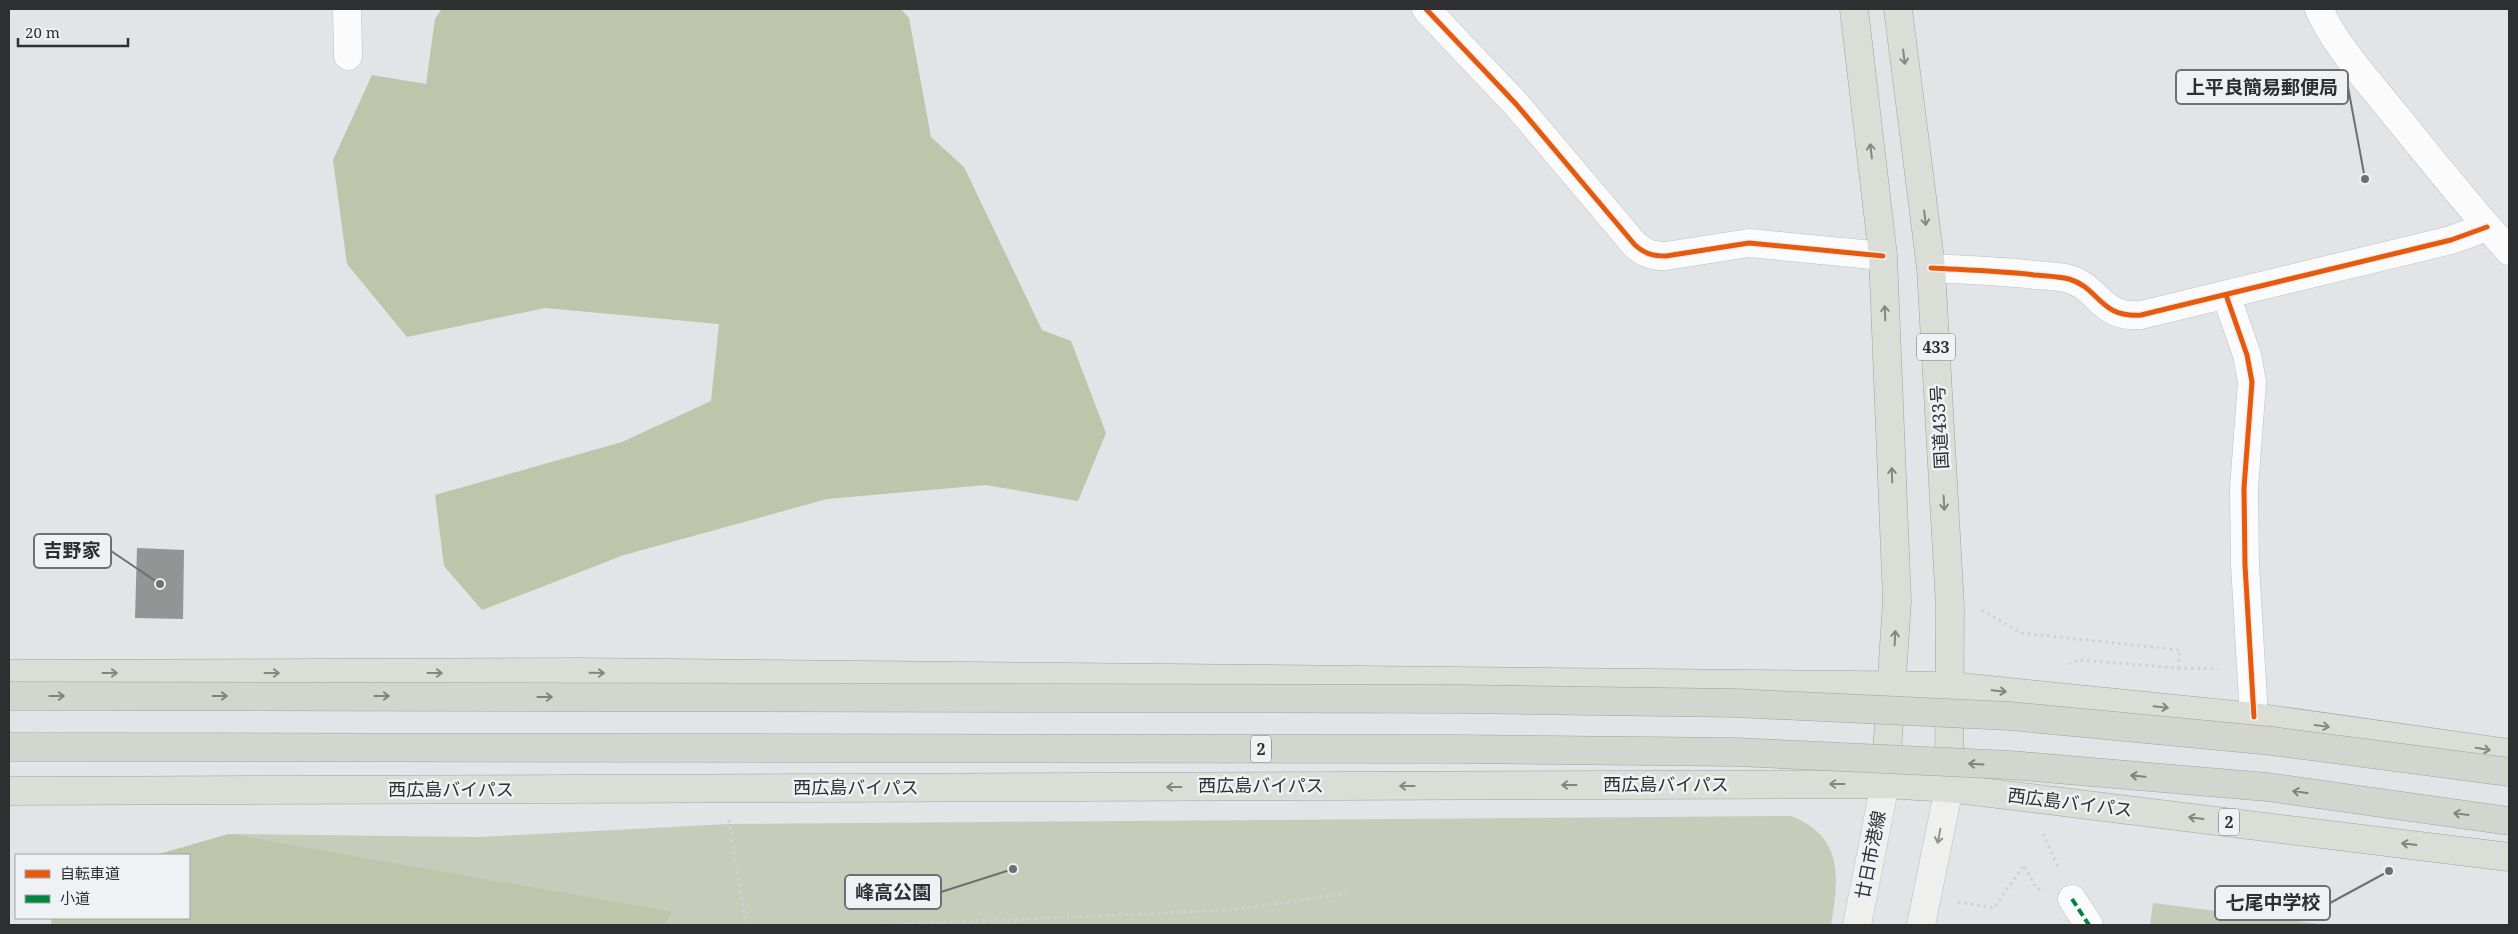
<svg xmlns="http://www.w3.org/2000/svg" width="2518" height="934" font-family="'Noto Serif','Noto Sans JP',serif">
<rect width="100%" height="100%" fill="#e2e5e7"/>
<g fill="#c6ccba">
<path d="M1791 816C1844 837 1839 877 1831 925H51L52 918H189V855H156L229 834 479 837 729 824Z"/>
<path d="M2153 903 2329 925H2150Z"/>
</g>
<g fill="#bdc5aa">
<path d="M442 9H901L909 18 931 137 964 167 1042 330 1071 341 1106 433 1078 501 986 485 827 499 624 555 482 610 444 566 435 495 622 442 711 401 719 324 545 308 407 337 347 264 333 160 372 75 426 84 435 19Z"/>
<path d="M229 834 672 912 665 925H51L52 918H189V855H156Z"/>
</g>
<path fill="#939494" d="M137 548 184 550 183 619 135 618Z"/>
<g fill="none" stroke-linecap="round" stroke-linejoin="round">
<g stroke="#bdbfc0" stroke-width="29">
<path id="pedestrian" d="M2072 899 2089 925"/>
</g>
<g stroke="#bdbfc0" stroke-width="29">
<g id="minor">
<path d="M347 9 348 56"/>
<path d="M1426 9 1516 104 1635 245C1645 254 1653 256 1666 256L1749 243 1883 256"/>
<path d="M2319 9C2336 47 2366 78 2392 111 2430 158 2468 206 2509 251"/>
<path d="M1931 268C1966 270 2000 271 2035 275 2046 276 2058 276 2069 279 2100 288 2099 318 2141 315L2451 240 2487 227"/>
<path d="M2226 295 2247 355 2252 382 2244 488 2245 565 2254 717"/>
</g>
</g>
<g stroke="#bdbfc0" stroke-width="29">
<g id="secondary">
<path d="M1857 925 1885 784"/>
<path d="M1921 925 1949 788"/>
</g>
</g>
<g stroke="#9fa49c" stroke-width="29">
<g id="trunk">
<path d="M1854 9 1883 256 1897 601 1885 782"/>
<path d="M1898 9 1931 268 1950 607 1949 785"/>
<path d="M9 674 578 672 1951 686 2254 717 2509 753"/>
<path d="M9 791 1885 784 1949 788 2509 857"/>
</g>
</g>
<g stroke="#d0d1d2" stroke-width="3" stroke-dasharray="2.5 4" stroke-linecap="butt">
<path d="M1982 610 2021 633 2180 650 2178 668 2079 660 2069 664"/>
<path d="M2178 668 2218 669"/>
<path d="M729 820 746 925"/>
<path d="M2043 834 2059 869"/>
<path d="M1958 902 1994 908 2024 865 2036 888 2042 890"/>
<path d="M885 925 1231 910 1351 893"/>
</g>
<use href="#pedestrian" stroke="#fbfbfb" stroke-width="28"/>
<use href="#minor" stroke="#fbfbfb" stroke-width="28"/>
<use href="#secondary" stroke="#eff0ee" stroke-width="28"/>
<use href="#trunk" stroke="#daded6" stroke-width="28"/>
<g stroke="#9fa49c" stroke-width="29" stroke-linecap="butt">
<g id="motorway-bridge">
<path d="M9 696 1460 699 1734 703 2010 716 2272 741 2509 772"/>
<path d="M9 747 1461 749 1736 752 2010 765 2267 787 2509 821"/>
</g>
</g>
<use href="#motorway-bridge" stroke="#d2d6ce" stroke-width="28"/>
<path stroke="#00873e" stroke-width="4" stroke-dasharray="8 4" stroke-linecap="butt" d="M2072 899 2089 925"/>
<g stroke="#eef2f5" stroke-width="8">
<g id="cycleway">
<path d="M1426 9 1516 104 1635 245C1645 254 1653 256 1666 256L1749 243 1883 256"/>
<path d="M1931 268C1966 270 2000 271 2035 275 2046 276 2058 276 2069 279 2100 288 2099 318 2141 315L2451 240 2487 227"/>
<path d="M2226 295 2247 355 2252 382 2244 488 2245 565 2254 717"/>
</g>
</g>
<use href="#cycleway" stroke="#e8590c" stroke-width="5"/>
</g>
<defs><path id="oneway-shaft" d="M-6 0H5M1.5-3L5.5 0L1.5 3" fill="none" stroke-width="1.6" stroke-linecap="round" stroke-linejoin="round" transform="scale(1.25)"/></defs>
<g stroke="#848683">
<use href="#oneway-shaft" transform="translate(1904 57) rotate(83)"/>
<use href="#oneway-shaft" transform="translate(1871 151) rotate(-97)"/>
<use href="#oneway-shaft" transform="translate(1925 218) rotate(83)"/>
<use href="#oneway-shaft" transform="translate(1885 313) rotate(-92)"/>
<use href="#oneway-shaft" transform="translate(1892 475) rotate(-92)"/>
<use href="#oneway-shaft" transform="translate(1944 503) rotate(87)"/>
<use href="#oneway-shaft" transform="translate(1895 638) rotate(-87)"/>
<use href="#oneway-shaft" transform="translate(110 673)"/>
<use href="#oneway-shaft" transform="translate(272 673)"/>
<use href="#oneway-shaft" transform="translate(435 673)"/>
<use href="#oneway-shaft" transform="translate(597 673) rotate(1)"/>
<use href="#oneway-shaft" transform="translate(1999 691) rotate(6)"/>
<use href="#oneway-shaft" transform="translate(2161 707) rotate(6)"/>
<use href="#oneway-shaft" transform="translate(2322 726) rotate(8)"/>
<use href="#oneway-shaft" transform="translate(2483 749) rotate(10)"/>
<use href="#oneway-shaft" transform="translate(1837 784) rotate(180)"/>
<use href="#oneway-shaft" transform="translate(1569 785) rotate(180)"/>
<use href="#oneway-shaft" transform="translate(1407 786) rotate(180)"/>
<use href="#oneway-shaft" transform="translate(1174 787) rotate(180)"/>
<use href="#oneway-shaft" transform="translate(2196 818) rotate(-173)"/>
<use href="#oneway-shaft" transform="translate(2409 844) rotate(-173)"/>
</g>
<g stroke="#80827f">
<use href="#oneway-shaft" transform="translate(57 696)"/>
<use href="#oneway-shaft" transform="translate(220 696)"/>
<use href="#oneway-shaft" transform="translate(382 696)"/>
<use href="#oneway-shaft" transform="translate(545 697)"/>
<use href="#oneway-shaft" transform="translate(1976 764) rotate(-177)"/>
<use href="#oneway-shaft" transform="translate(2138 776) rotate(-175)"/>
<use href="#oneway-shaft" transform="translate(2300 792) rotate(-172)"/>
<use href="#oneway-shaft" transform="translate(2461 814) rotate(-172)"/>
</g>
<use stroke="#8e908f" href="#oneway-shaft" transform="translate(1939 836) rotate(101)"/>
<g text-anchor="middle" stroke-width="5" stroke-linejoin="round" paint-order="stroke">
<g fill="#eef2f5" stroke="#686a6b" stroke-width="1">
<rect x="1917" y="333.5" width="38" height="27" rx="4"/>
<rect x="1251" y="735.5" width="20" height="27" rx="4"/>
<rect x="2219" y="808.5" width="20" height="27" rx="4"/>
</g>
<g font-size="16" font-weight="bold" fill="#2e2f30">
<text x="1936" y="353">433</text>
<text x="1261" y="755">2</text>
<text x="2229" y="828">2</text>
</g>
<g font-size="18" fill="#2e2f30" stroke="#eef2f5">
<text transform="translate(1940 427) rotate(-93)" y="6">国道433号</text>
<text x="1666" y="791">西広島バイパス</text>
<text x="1261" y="792">西広島バイパス</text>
<text x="856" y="794">西広島バイパス</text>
<text x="451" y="796">西広島バイパス</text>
<text transform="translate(2070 803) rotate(7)" y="6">西広島バイパス</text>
<text transform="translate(1871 855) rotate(-79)" y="6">廿日市港線</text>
</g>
</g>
<path fill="none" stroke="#6d6f70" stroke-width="2" d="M2365 179L2348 87M160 584L111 551M1013 869L941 892M2389 871L2330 903"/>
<g fill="#6d6f70" stroke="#eef2f5" stroke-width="2">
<circle cx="2365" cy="179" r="5"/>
<circle cx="160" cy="584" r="5"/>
<circle cx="1013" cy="869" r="5"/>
<circle cx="2389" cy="871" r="5"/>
</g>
<g fill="#eef2f5" stroke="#6d6f70" stroke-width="2">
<rect x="2176" y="70" width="172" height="34" rx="5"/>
<rect x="34" y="534" width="77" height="34" rx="5"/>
<rect x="845" y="875" width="96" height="34" rx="5"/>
<rect x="2215" y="886" width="115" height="34" rx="5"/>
</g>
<g font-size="19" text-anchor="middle" font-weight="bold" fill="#2e2f30">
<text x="2262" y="94">上平良簡易郵便局</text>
<text x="72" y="557">吉野家</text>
<text x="893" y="899">峰高公園</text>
<text x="2273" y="909">七尾中学校</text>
</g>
<rect width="2518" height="934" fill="none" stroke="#2e2f30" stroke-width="20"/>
<rect x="15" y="854" width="175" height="65" fill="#eef2f5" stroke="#a1a4a6"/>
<rect x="25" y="870" width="25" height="8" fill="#e8590c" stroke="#a1a4a6"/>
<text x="60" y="879" font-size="15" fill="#2e2f30">自転車道</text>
<rect x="25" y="895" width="25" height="8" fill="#00873e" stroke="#a1a4a6"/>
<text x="60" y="904" font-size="15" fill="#2e2f30">小道</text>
<path d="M18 38v8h110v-8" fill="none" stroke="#2e2f30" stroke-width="2.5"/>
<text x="25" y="38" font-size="15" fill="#2e2f30" stroke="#eef2f5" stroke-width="4" paint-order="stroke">20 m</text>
</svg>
